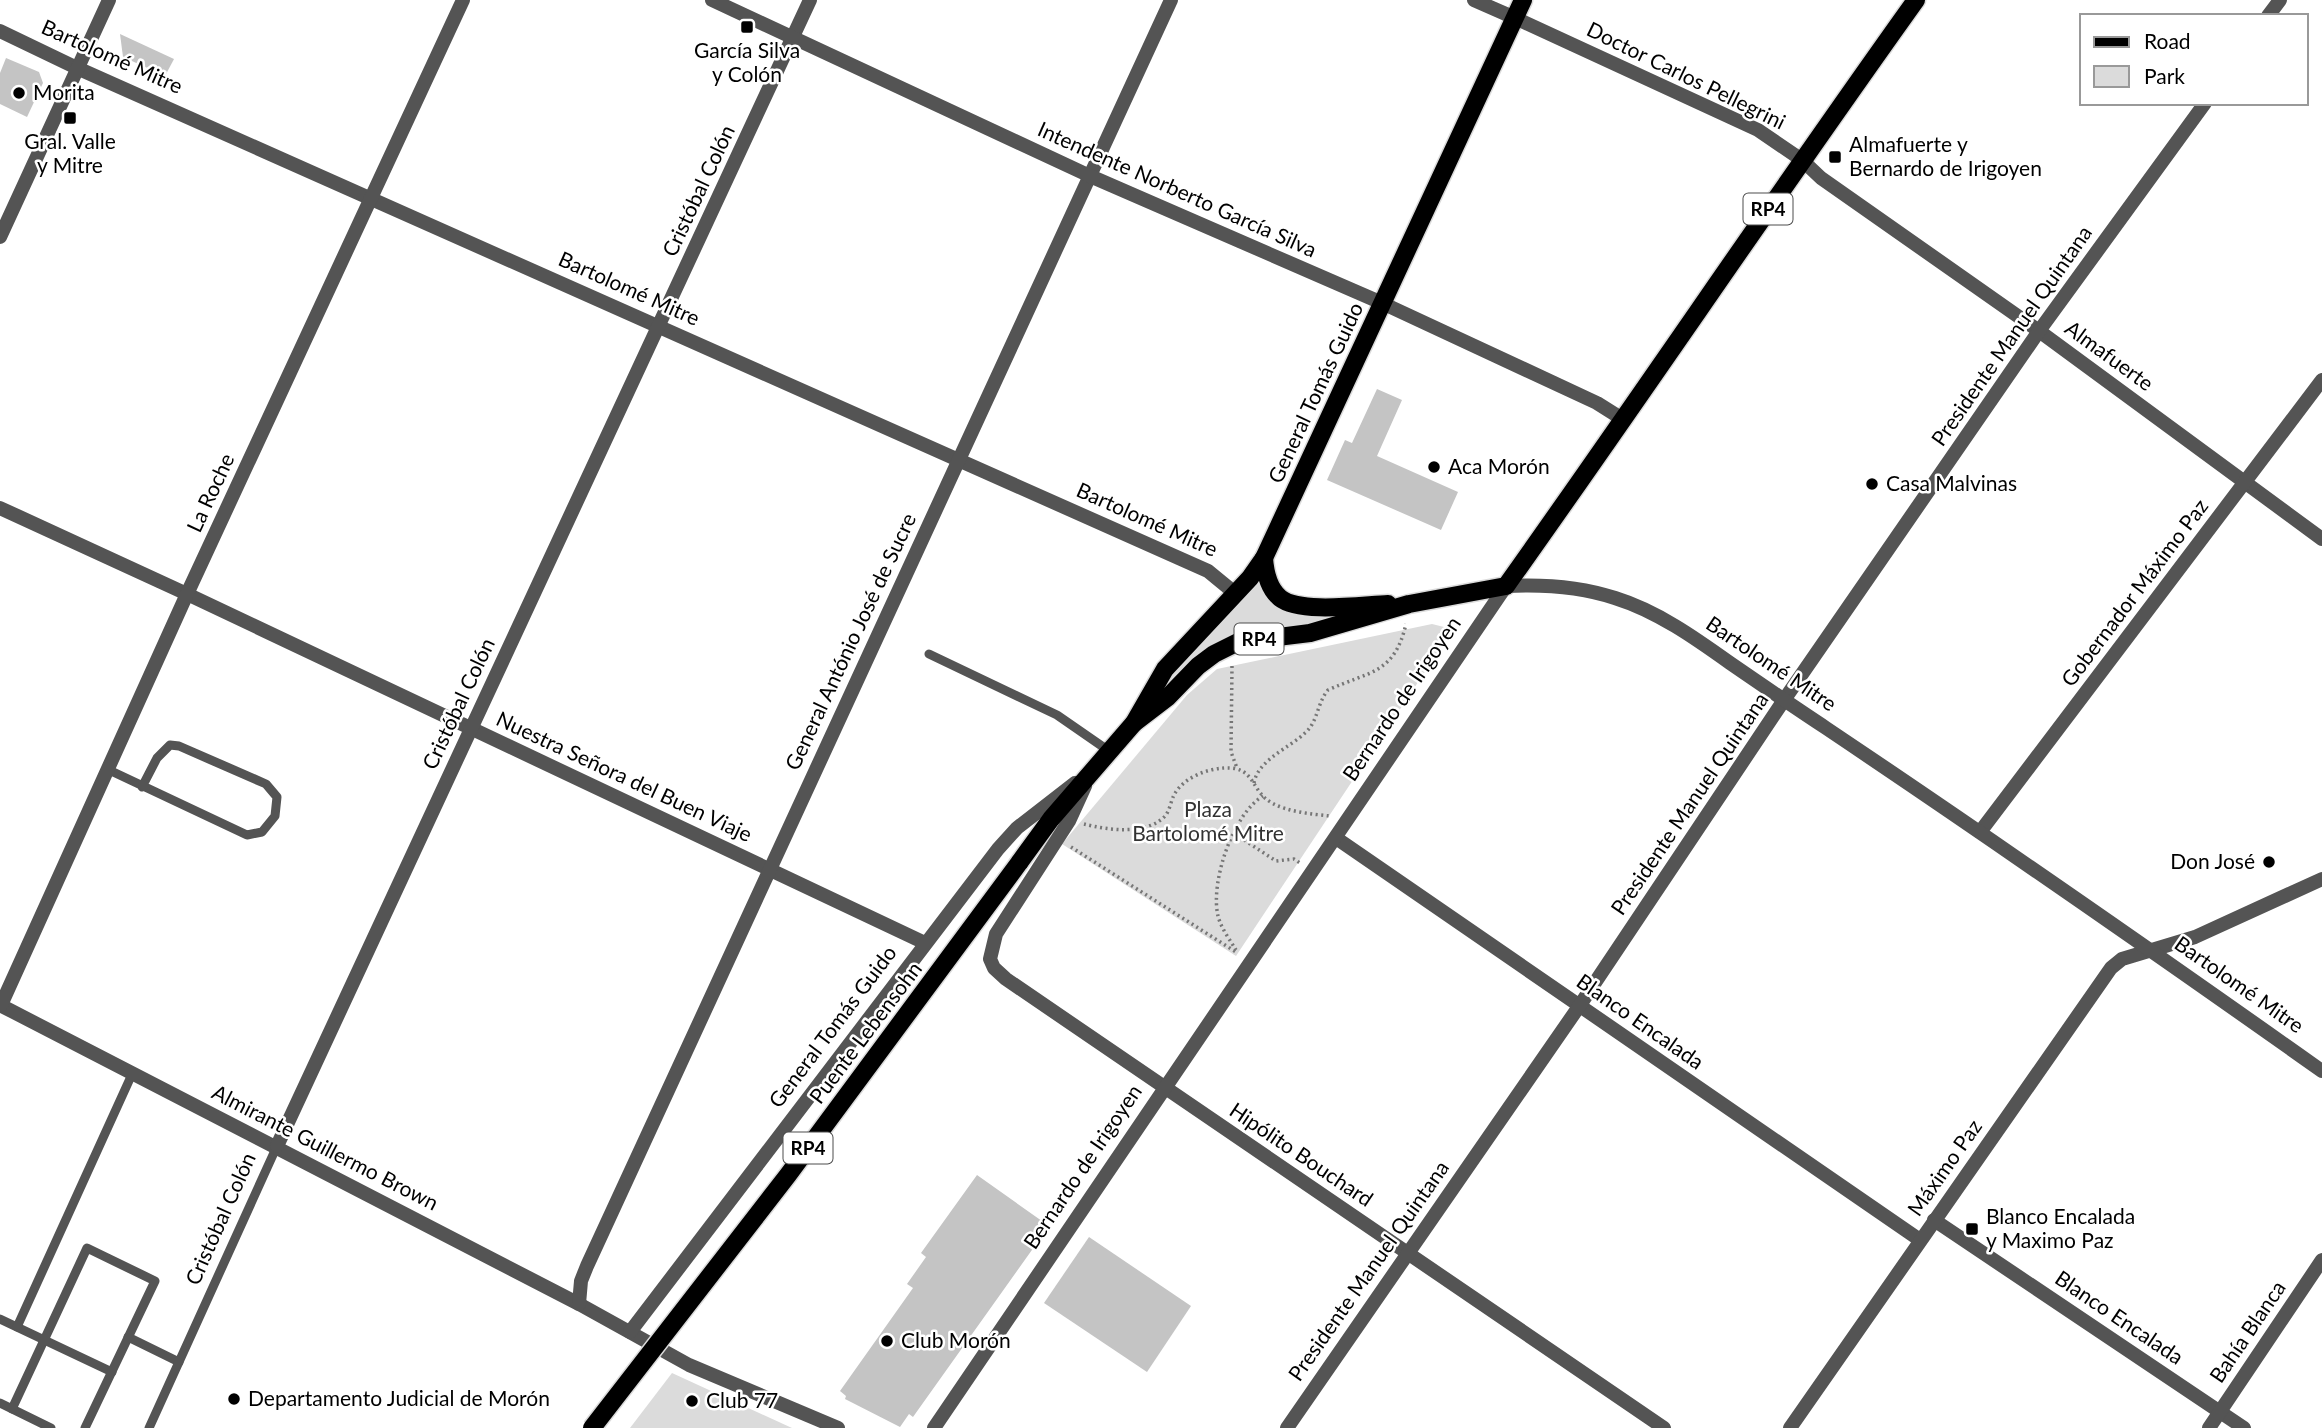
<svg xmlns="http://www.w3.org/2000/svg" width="2322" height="1428" font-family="Lato,sans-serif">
<rect width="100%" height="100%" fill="#fff"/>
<g fill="#dbdbdb">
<path d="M1259 578 1266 592 1343 612 1312 623 1236 635 1214 644 1190 661 1163 686Z"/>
<path d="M1432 624 1444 627 1448 632V637L1236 956 1062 844 1187 695 1217 669Z"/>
<path d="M672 1373 792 1428H630Z"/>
</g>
<g fill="#c4c4c4">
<path d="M120 34 174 59 165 76 123 57Z"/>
<path d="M6 58 39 72 43 83 27 117 0 104V73Z"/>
<path d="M1377 389 1402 400 1377 456 1458 492 1441 530 1327 480 1345 440 1352 443Z"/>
<path d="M977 1175 1049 1226 913 1417 909 1414 900 1427 845 1399 846 1396 840 1391 913 1288 907 1284 926 1257 921 1253Z"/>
<path d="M1089 1237 1191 1306 1147 1372 1044 1303Z"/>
</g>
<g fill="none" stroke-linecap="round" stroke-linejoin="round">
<g stroke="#dbdbdb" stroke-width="21">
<g id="primary">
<path d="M1264 558C1265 572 1268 588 1280 598 1300 614 1362 605 1388 604"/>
<path d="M1134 723 1168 697 1198 666 1214 654 1238 642 1310 633 1409 604 1506 586C1644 392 1777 194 1916 0"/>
<path d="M1019 863 1051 819 1134 723 1165 669 1250 578 1264 558 1523 0"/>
</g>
</g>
<g stroke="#767676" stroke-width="3.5" stroke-dasharray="2 3.5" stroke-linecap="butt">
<path d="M1232 666 1231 752 1237 768"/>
<path d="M1254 783C1258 760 1289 748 1305 733 1318 722 1317 703 1328 690 1369 671 1394 675 1406 624"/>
<path d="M1084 824C1107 830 1148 836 1166 815 1170 809 1171 801 1174 795 1183 778 1206 769 1224 768 1256 766 1250 791 1272 803 1288 812 1312 814 1330 816"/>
<path d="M1235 834 1276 861 1294 859 1300 863"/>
<path d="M1071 847 1236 952"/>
<path d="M1236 950C1230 940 1221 928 1218 916 1210 882 1233 814 1263 796"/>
</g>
<g stroke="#545454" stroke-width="9">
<path d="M929 654 1057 715 1109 751"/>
<path d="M109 770 247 835 262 832 275 816 277 797 266 784 179 746 170 745 157 758 142 787"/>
<path d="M0 1319 112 1372"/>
<path d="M17 1327 133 1072"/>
<path d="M128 1337 179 1362"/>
<path d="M0 1403 51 1428"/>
<path d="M12 1409 87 1248 155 1281 85 1428"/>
<path d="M149 1428 277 1146"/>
</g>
<g stroke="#545454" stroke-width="14">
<path d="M2268 16 2280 0"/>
<path d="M1515 18 1758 130 1802 160 1821 178 2039 331 2322 539"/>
<path d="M0 31 77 68 1208 571 1236 594"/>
<path d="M0 508 187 594 925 943"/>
<path d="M1085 786 1069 821 996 934 990 959 994 968 1006 979 1664 1428"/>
<path d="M1980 832 2322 380"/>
<path d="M1336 838 1920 1240"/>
<path d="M0 1005 579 1304 689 1365 838 1428"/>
<path d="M1 1005 187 594 463 0"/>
<path d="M277 1146 810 0"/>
<path d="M1934 1220 2244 1428"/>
<path d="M579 1304 581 1281 587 1266 1171 0"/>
<path d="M630 1332 998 849 1017 828 1075 783"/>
<path d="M934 1428 1506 586"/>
<path d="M1287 1428 1580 1005 1784 700 2039 331 2205 103"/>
<path d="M1790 1428 2111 968 2122 959 2195 937 2322 879"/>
<path d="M2209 1428 2322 1260"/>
</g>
<g stroke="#545454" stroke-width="14">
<path d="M712 0 1090 176 1382 303 1597 403 1624 420"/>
<path d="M1474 0 1515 18"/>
<path d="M0 237 109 0"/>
<path d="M1506 586C1544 584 1579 586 1615 598 1657 611 1695 638 1730 663 1762 685 1794 707 1826 728 1993 840 2158 955 2322 1071"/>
</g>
<use href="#primary" stroke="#000" stroke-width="18"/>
<g stroke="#dbdbdb" stroke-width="21" stroke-linecap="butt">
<path id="primary-bridge" d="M592 1428 788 1175 1019 863"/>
</g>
<use href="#primary-bridge" stroke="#000" stroke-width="18"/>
</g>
<g fill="#000" stroke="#fff" stroke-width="2.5">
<rect x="740" y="20" width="14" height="14" rx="3.5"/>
<circle cx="19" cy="93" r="7"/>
<rect x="63" y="111" width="14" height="14" rx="3.5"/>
<rect x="1828" y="150" width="14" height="14" rx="3.5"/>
<circle cx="1434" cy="467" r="7"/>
<circle cx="1872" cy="484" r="7"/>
<circle cx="2269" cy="862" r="7"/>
<rect x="1965" y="1222" width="14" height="14" rx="3.5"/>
<circle cx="887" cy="1341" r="7"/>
<circle cx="234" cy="1399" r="7"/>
<circle cx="692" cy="1401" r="7"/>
</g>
<g text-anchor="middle" stroke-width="5" stroke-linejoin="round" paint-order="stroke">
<g fill="#fff" stroke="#4c4c4c" stroke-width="2">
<rect x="1743.5" y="193.5" width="49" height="31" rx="5"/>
<rect x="1234.5" y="623.5" width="49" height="31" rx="5"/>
<rect x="783.5" y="1132.5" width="49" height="31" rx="5"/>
</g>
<g font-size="19" font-weight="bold" fill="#000">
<text x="1768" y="216">RP4</text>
<text x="1259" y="646">RP4</text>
<text x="808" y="1155">RP4</text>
</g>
<g font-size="21" fill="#000" stroke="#fff" text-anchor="start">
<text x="747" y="58" text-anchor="middle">García Silva<tspan x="747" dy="24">y Colón</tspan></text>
<text x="33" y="100">Morita</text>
<text x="70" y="149" text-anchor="middle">Gral. Valle<tspan x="70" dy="24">y Mitre</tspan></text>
<text x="1849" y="152">Almafuerte y<tspan x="1849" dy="24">Bernardo de Irigoyen</tspan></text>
<text x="1448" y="474">Aca Morón</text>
<text x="1886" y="491">Casa Malvinas</text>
<text x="2255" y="869" text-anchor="end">Don José</text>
<text x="1986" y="1224">Blanco Encalada<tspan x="1986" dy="24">y Maximo Paz</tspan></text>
<text x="901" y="1348">Club Morón</text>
<text x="248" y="1406">Departamento Judicial de Morón</text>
<text x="706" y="1408">Club 77</text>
</g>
<g font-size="21" fill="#000" stroke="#fff">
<text transform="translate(112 57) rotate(24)" y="7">Bartolomé Mitre</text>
<text transform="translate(1686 76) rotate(26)" y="7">Doctor Carlos Pellegrini</text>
<text transform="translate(1177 190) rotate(24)" y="7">Intendente Norberto García Silva</text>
<text transform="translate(699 191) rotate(-65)" y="7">Cristóbal Colón</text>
<text transform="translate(629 289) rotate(24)" y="7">Bartolomé Mitre</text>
<text transform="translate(2012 336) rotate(-55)" y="7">Presidente Manuel Quintana</text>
<text transform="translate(2109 356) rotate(36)" y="7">Almafuerte</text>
<text transform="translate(1316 393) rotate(-65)" y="7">General Tomás Guido</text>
<text transform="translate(211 493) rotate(-65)" y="7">La Roche</text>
<text transform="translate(1147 520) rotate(24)" y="7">Bartolomé Mitre</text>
<text transform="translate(2135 593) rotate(-53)" y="7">Gobernador Máximo Paz</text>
<text transform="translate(851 642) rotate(-65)" y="7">General António José de Sucre</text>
<text transform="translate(1771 664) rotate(34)" y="7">Bartolomé Mitre</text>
<text transform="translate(1402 699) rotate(-56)" y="7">Bernardo de Irigoyen</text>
<text transform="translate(459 704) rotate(-65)" y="7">Cristóbal Colón</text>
<text transform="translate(624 777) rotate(25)" y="7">Nuestra Señora del Buen Viaje</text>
<text transform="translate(1690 804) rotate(-56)" y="7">Presidente Manuel Quintana</text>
<text transform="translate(2239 985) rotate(35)" y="7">Bartolomé Mitre</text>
<text transform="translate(1640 1022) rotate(35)" y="7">Blanco Encalada</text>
<text transform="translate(833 1027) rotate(-53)" y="7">General Tomás Guido</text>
<text transform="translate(866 1033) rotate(-53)" y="7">Puente Lebensohn</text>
<text transform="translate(325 1148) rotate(27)" y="7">Almirante Guillermo Brown</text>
<text transform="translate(1301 1155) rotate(34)" y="7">Hipólito Bouchard</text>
<text transform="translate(1083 1167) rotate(-56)" y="7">Bernardo de Irigoyen</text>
<text transform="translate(1945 1168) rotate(-55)" y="7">Máximo Paz</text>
<text transform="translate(221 1219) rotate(-66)" y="7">Cristóbal Colón</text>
<text transform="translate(1369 1271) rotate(-55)" y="7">Presidente Manuel Quintana</text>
<text transform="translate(2119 1318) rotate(34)" y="7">Blanco Encalada</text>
<text transform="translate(2248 1332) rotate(-56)" y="7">Bahía Blanca</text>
</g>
<g font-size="21" fill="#323232" stroke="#fff">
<text x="1208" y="817">Plaza<tspan x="1208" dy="24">Bartolomé Mitre</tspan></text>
</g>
</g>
<rect x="2080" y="14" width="228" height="91" fill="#ffffff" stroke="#999999" stroke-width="2"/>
<rect x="2094" y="37" width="35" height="10" fill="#000000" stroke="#999999" stroke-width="2"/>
<text x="2144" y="49" font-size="21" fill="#000000">Road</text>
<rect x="2094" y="66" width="35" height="21" fill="#dbdbdb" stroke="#999999" stroke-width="2"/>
<text x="2144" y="84" font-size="21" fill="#000000">Park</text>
</svg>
